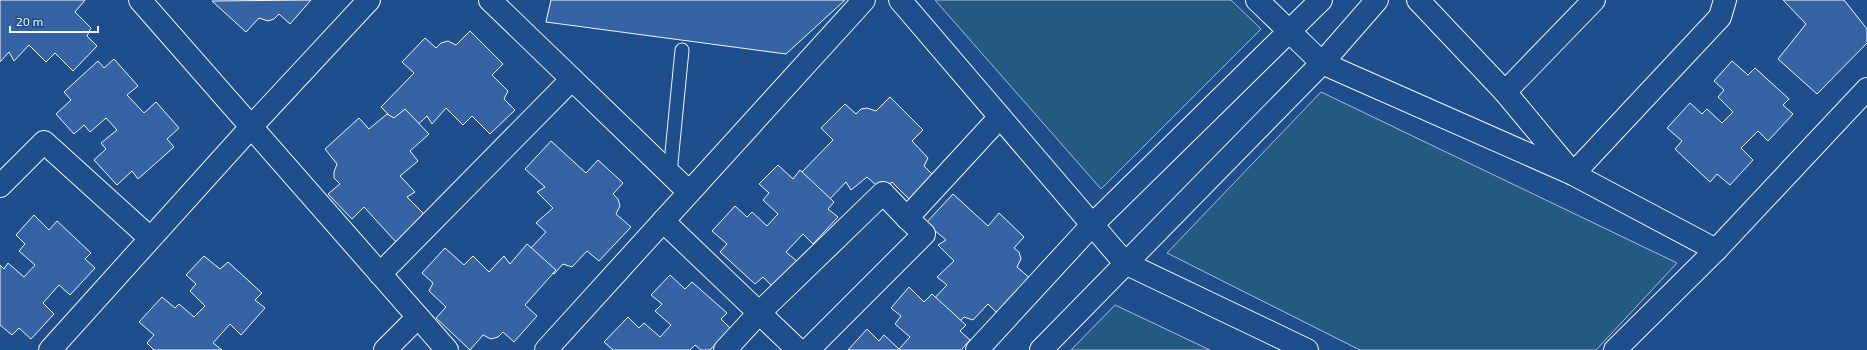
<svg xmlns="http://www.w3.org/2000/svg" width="1867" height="350" font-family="'Exo 2',sans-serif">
<rect width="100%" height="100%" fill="#1f4e8c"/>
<g fill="#245a82" stroke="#a8bbd7">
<path d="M935 0H1231L1261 29 1101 189Z"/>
<path d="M1321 92 1677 263 1596 350H1360L1167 253Z"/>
<path d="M1115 305 1210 350H1071Z"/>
</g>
<g fill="#3563a3" stroke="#f2f6ff">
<path d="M0 0H85L75 12 91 28 87 36 97 46 73 71 55 53 46 62 29 45 14 61 9 52 0 62Z"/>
<path d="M311 0 290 24 279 14 274 19 268 21 259 18 246 32 212 1Z"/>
<path d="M551 0H845L786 54 546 22Z"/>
<path d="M1783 0H1844L1867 29V43L1817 94 1778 59 1806 24Z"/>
<path d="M470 31 503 64 492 75 508 91 504 99 515 110 490 134 472 116 463 125 446 108 432 124 427 116 408 134 381 107 414 73 402 62 425 38 436 48 441 43 448 41 456 45Z"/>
<path d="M114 59 138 86 127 95 144 113 156 102 179 128 167 139 174 147 138 179 132 171 117 185 94 160 106 149 101 143 117 130 106 118 90 132 84 125 74 134 56 114 71 100 64 92 98 61 104 68Z"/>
<path d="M1732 61 1748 75 1755 68 1789 99 1783 105 1793 114 1768 141 1758 131 1741 148 1753 160 1730 185 1717 174 1710 182 1675 149 1682 141 1667 128 1690 103 1702 114 1707 109 1722 123 1733 112 1718 97 1724 90 1714 81Z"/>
<path d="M890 97 923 130 912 141 928 158 924 166 934 176 910 200 892 182 883 191 867 177 851 190 846 182 828 201 800 174 833 140 821 128 845 104 856 114 861 109 867 108 876 111Z"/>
<path d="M405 109 429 134 410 151 418 161 400 176 415 192 407 197 425 215 396 242 364 207 352 219 328 194 340 184 334 178V172L337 164 325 149 359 118 369 129 387 114 394 118Z"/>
<path d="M551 141 586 173 598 160 623 183 613 194 618 199 620 206 616 214 631 227 599 261 587 251 572 267 563 264 554 274 528 251 546 232 536 223 553 208 537 192 545 187 525 169Z"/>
<path d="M778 165 793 179 800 170 834 202 828 209 838 217 813 244 803 234 786 252 798 262 774 288 763 277 755 284 720 252 727 244 712 231 735 206 747 217 752 212 767 226 778 214 763 200 769 193 759 184Z"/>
<path d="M953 194 988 226 999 213 1024 237 1014 248 1019 252 1021 259 1017 267 1032 280 999 315 988 304 973 320 964 317 954 327 929 304 947 285 937 277 954 261 938 245 946 240 926 223Z"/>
<path d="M34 215 49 230 57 221 91 253 85 259 95 268 70 295 59 285 43 303 54 314 31 339 19 328 12 335 0 325V265L4 269 8 263 24 277 35 265 19 251 25 244 16 235Z"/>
<path d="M527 244 556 270 525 305 537 316 514 342 503 332 498 337 491 339 483 335 470 350 436 318 446 307 429 291 433 283 422 273 445 248 464 265 473 256 489 272 504 256 510 264Z"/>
<path d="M204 256 220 269 228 262 262 293 255 300 265 308 241 335 230 324 213 343 222 350H154L147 343 154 335 139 322 162 297 175 308 179 304 194 317 205 306 190 291 196 284 186 275Z"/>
<path d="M670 275 685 289 692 282 727 313 721 319 730 328 710 350H701L695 345 690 350H613L604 342 628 317 639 328 644 323 660 337 671 325 655 311 662 304 651 295Z"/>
<path d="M909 287 924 302 932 294 966 325 960 331 970 340 961 350H848L867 329 879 341 884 335 899 349 910 337 895 324 901 316 891 308Z"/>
</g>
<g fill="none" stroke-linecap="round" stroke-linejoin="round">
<g stroke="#f2f6ff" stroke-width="15">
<path id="service" d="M670 173 682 50"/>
</g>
<g stroke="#f2f6ff" stroke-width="24">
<g id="minor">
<path d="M140 0 447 350"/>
<path d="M490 0 689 192"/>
<path d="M900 0 1125 263 1307 350"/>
<path d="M1257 0 1322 63 1573 174 1716 250"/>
<path d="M1418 0 1505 92 1570 170"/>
<path d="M1505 92 1594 0"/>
<path d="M1573 174 1720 17 1725 0"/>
<path d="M0 186 44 142 150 238"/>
<path d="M663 221 798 350"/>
<path d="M380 274 572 79"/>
<path d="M50 350 251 127 369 0"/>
<path d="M385 350 418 317"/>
<path d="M546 350 864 0"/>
<path d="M725 350 759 313 883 193 907 218"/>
<path d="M808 350 924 234 907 218 1000 117"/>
<path d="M977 350 1092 225 1321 0"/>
<path d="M1041 350 1322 63 1377 0"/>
<path d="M1615 350 1716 250 1867 89"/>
</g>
</g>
<use href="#service" stroke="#1f4e8c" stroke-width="13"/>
<use href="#minor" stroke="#1f4e8c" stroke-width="22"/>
</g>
<path d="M10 26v6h88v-6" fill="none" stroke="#f2f6ff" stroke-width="2"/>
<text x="16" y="26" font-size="12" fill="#f2f6ff" stroke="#1f4e8c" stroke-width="3" paint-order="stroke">20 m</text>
</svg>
